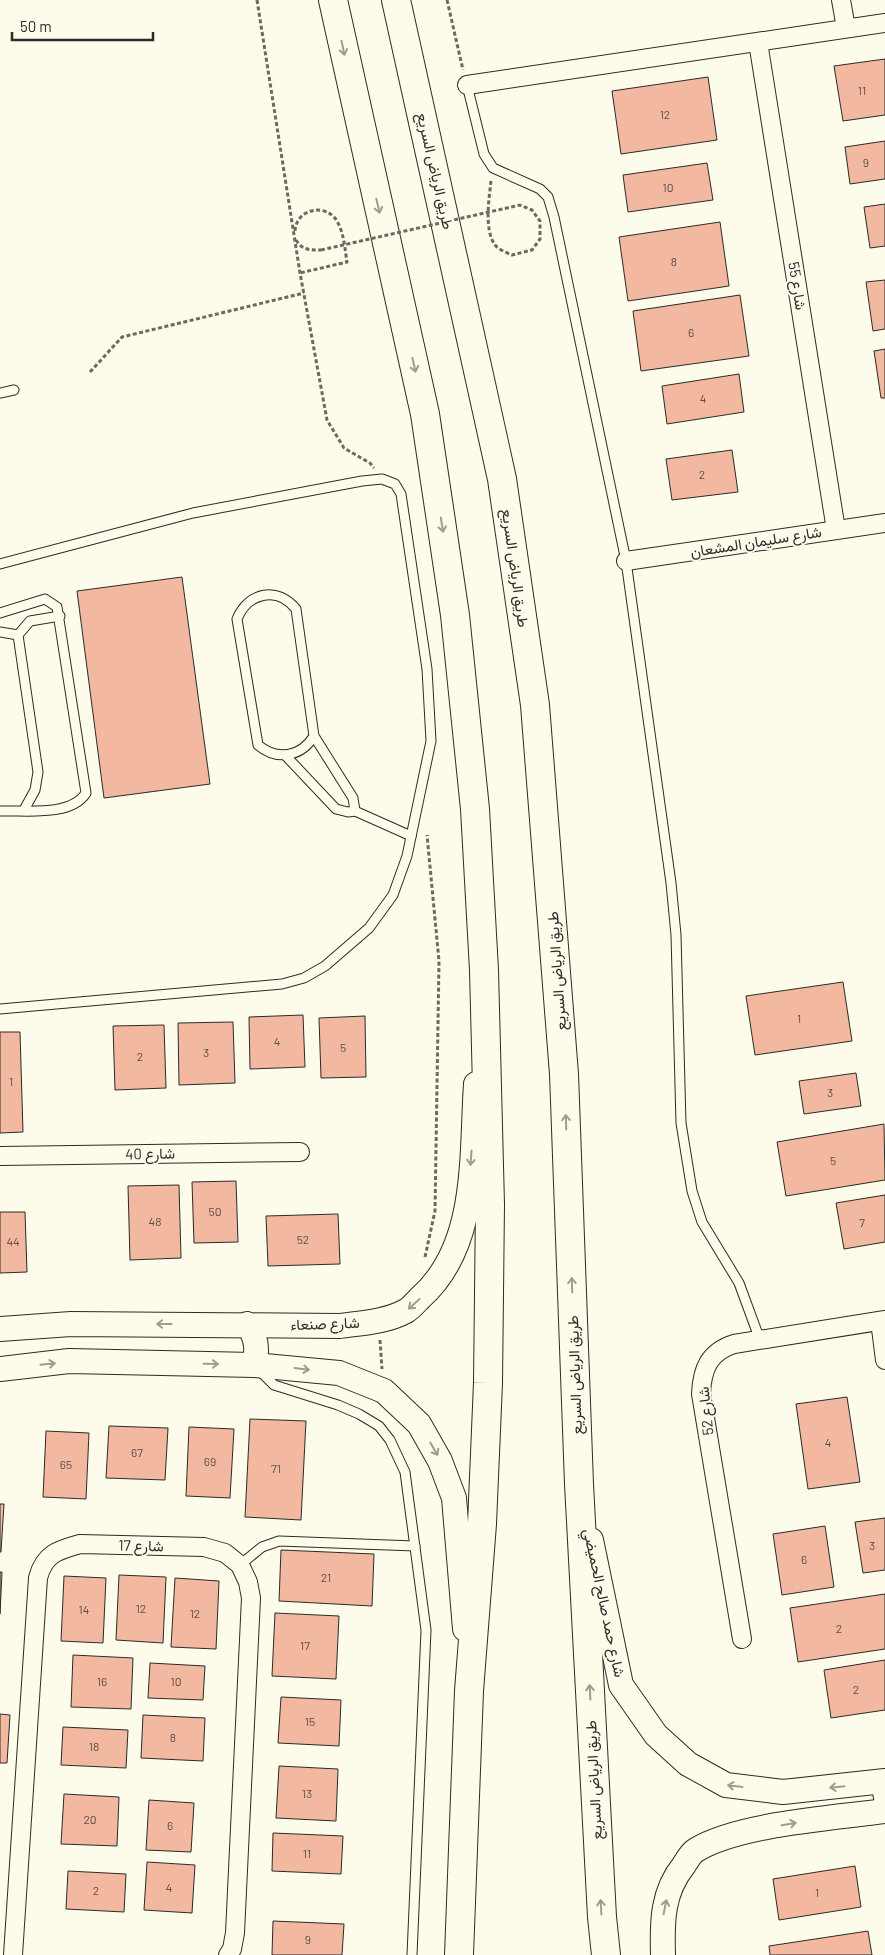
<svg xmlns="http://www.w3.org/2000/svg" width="885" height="1955" font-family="Barlow,Vazirmatn,sans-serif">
<rect width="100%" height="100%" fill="#fdfbea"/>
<g fill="#f2b8a0" stroke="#2b2b2b">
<path d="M885 59V115L843 121 834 66Z"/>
<path d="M708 77 717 140 621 154 612 91Z"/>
<path d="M885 141V179L850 184 845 147Z"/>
<path d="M707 163 713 200 628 212 623 175Z"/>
<path d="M885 204V246L870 248 864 207Z"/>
<path d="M720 222 729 286 628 301 619 237Z"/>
<path d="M885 280V329L873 331 866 282Z"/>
<path d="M740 295 749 356 641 371 633 311Z"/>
<path d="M885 349V398H881L874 351Z"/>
<path d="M739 374 744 412 667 424 662 386Z"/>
<path d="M732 450 738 492 672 500 666 459Z"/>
<path d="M182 577 210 784 104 798 77 591Z"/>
<path d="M843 982 852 1041 755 1055 746 996Z"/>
<path d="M303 1015 305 1067 250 1069 249 1017Z"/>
<path d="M365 1016 366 1077 321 1078 319 1018Z"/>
<path d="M233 1022 235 1083 179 1085 178 1023Z"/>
<path d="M164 1025 166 1088 115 1090 113 1026Z"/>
<path d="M0 1032H20L23 1132 0 1133Z"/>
<path d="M856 1073 861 1106 804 1114 799 1081Z"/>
<path d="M884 1124 885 1180 786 1196 777 1142Z"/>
<path d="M236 1181 238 1242 194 1243 192 1182Z"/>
<path d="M179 1185 181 1258 130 1260 128 1186Z"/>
<path d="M885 1195V1242L844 1249 836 1203Z"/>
<path d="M0 1212H25L27 1272 0 1273Z"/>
<path d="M338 1214 340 1264 268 1266 266 1216Z"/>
<path d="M847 1397 860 1482 808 1489 796 1404Z"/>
<path d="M250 1419 306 1421 301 1520 245 1517Z"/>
<path d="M109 1426 168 1428 165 1480 106 1478Z"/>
<path d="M189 1427 234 1429 230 1498 186 1496Z"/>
<path d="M46 1431 89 1433 86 1499 43 1497Z"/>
<path d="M0 1504H4L1 1552H0Z"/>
<path d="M885 1518V1570L863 1573 855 1522Z"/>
<path d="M825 1526 834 1587 782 1595 773 1534Z"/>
<path d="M281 1550 374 1554 372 1606 279 1601Z"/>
<path d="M0 1572H2L0 1614Z"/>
<path d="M119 1575 166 1577 163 1643 116 1640Z"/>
<path d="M64 1576 106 1578 103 1643 61 1641Z"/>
<path d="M175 1578 219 1581 216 1649 171 1647Z"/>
<path d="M885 1594V1649L798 1662 790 1608Z"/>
<path d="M275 1613 339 1616 336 1679 272 1676Z"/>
<path d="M73 1655 133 1658 131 1709 71 1707Z"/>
<path d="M885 1660V1710L831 1718 824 1670Z"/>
<path d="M150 1663 205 1666 203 1700 148 1698Z"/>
<path d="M281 1697 341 1700 339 1746 278 1743Z"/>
<path d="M0 1714 10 1715 7 1763H0Z"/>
<path d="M143 1715 205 1718 203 1761 141 1758Z"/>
<path d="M63 1727 128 1730 126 1768 61 1765Z"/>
<path d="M279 1766 338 1769 336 1821 276 1818Z"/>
<path d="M64 1794 119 1797 117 1846 61 1844Z"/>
<path d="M149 1800 194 1803 191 1852 146 1850Z"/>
<path d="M273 1833 343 1836 341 1874 272 1871Z"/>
<path d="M147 1862 195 1865 192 1913 144 1910Z"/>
<path d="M855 1866 861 1907 779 1920 773 1879Z"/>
<path d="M68 1871 126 1874 124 1912 66 1909Z"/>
<path d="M273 1921 344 1924 342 1955H272Z"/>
<path d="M868 1931 872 1955H770L769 1946Z"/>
</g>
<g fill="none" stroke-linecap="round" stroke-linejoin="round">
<g stroke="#2b2b2b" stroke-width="11">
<g id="lane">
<path d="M467 85 484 154 493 168 540 189 548 197 554 217 626 561 671 883 676 935 681 1123 692 1191 702 1222 739 1283 760 1340"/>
<path d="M0 393 14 390"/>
<path d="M0 564 193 513 362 481 382 479 395 484 401 494 427 669 431 741 407 856 393 895 369 928 325 966 304 978 282 984 0 1009"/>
<path d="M0 613 45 599 57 607 86 793C71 817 25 810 0 811"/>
<path d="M0 632 18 635"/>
<path d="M314 736C301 757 277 761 258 745L237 619C248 592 278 586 296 609L314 736 353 798 355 811"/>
<path d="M285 755 336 809 348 812 355 811 411 836"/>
<path d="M24 810 35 790 38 772 18 635 30 621 60 616"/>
<path d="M259 1370 274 1385 338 1405 359 1414 379 1426 390 1440 405 1472 426 1630 412 1955"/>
<path d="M240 1565 262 1547 279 1541 415 1546"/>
</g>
</g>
<g stroke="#2b2b2b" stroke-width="20">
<g id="street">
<path d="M841 0 846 28"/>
<path d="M758 42 836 530"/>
<path d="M467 85 885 23"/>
<path d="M626 561 885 523"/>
<path d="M0 1156 300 1152"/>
<path d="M880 1321 885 1360"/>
<path d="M742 1639 701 1394C702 1369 709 1352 734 1344L885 1320"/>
<path d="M880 1782 885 1808"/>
<path d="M13 1955 38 1578C44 1554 58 1550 80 1544L204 1547 225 1553 240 1565 248 1582 251 1598 235 1933 232 1949 228 1955"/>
</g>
</g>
<g stroke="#2b2b2b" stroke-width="26">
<g id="secondary">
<path d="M247 1324C257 1337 258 1350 254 1365"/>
<path d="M0 1329 71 1324 340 1326C361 1323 386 1322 406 1311 411 1308 416 1302 420 1298 479 1246 471 1156 476 1084"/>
<path d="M0 1369 69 1361 254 1365 339 1373 384 1391 419 1424 440 1461 454 1498 465 1629"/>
<path d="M591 1540 621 1685 656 1735 688 1764 726 1785 783 1792 885 1781"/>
<path d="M663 1955C662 1922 662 1892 684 1865 687 1860 691 1853 696 1850 738 1824 834 1818 885 1811"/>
</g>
</g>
<g stroke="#2b2b2b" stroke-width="30">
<g id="highway">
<path d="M333 0 425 414 455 615 475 809 484 970 490 1204 488 1383 482 1524 469 1691 459 1955"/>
<path d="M396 0 502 479 535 705 564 1074 579 1484 602 1917 606 1955"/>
</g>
</g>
<g stroke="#6a6964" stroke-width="3" stroke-dasharray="4 2.5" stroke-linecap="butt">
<path d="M257 0 300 273 327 420 344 448 370 463 374 468"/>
<path d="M447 0 463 70"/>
<path d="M491 181C489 199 484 230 495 245 498 249 507 253 512 255L532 250 540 239V221L532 210 520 205"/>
<path d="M295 231C296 208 328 202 338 223 344 234 345 250 347 262L300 273"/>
<path d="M296 240C302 250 309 250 321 250"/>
<path d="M90 372 122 337 304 293"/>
<path d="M425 1257 435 1211 439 961 427 835"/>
<path d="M380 1340 382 1369"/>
</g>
<use href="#lane" stroke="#fdfbea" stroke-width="9"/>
<use href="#street" stroke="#fdfbea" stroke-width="18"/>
<use href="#secondary" stroke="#fdfbea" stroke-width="24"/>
<use href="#highway" stroke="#fdfbea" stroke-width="28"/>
<path stroke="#6a6964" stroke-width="3" stroke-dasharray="4 2.5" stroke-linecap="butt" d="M321 250 520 205"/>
</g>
<defs><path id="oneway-shaft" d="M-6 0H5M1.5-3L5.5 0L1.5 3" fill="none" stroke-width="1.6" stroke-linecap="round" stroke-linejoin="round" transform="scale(1.25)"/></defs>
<g stroke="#9e9d94">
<use href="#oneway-shaft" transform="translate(343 48) rotate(78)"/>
<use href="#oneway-shaft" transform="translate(378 206) rotate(77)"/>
<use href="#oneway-shaft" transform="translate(414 365) rotate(77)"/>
<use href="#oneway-shaft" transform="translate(442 525) rotate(81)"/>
<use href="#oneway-shaft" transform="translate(566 1122) rotate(-92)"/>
<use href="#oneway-shaft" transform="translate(471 1158) rotate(94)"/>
<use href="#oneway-shaft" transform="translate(572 1285) rotate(-92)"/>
<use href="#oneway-shaft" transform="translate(414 1304) rotate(138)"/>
<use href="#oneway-shaft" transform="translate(164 1324) rotate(-180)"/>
<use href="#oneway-shaft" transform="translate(48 1364) rotate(-6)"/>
<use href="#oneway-shaft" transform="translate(211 1364) rotate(1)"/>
<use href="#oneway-shaft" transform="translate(302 1369) rotate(7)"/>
<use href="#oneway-shaft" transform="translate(434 1449) rotate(60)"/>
<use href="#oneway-shaft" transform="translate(590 1692) rotate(-93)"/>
<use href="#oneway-shaft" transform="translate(735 1786) rotate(-173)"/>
<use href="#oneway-shaft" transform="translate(837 1787) rotate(174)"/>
<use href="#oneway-shaft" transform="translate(789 1824) rotate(-10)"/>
<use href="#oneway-shaft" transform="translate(601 1907) rotate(-93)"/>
<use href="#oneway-shaft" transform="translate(665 1907) rotate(-79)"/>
</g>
<g text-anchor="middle" stroke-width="4" stroke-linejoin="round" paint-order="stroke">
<g font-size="12" fill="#5d4e48">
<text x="862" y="95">11</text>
<text x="665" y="119">12</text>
<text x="866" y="167">9</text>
<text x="668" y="192">10</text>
<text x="674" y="266">8</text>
<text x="691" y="337">6</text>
<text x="703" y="403">4</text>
<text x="702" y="479">2</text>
<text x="799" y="1023">1</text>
<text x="277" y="1046">4</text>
<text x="343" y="1052">5</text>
<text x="206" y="1057">3</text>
<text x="140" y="1061">2</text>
<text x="11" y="1086">1</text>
<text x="830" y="1097">3</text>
<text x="833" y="1165">5</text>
<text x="215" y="1216">50</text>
<text x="155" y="1226">48</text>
<text x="862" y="1227">7</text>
<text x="303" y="1244">52</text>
<text x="13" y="1246">44</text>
<text x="828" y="1447">4</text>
<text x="137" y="1457">67</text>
<text x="210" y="1466">69</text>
<text x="66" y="1469">65</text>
<text x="276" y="1473">71</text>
<text x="872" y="1550">3</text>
<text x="804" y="1564">6</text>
<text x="326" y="1582">21</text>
<text x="141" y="1613">12</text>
<text x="84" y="1614">14</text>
<text x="195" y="1618">12</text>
<text x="839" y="1633">2</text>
<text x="305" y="1650">17</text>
<text x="102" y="1686">16</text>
<text x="176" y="1686">10</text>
<text x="856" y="1694">2</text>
<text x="310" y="1726">15</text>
<text x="173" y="1742">8</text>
<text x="94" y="1751">18</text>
<text x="307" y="1798">13</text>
<text x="90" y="1824">20</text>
<text x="170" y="1830">6</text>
<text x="307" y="1858">11</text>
<text x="169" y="1892">4</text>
<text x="96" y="1895">2</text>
<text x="817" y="1897">1</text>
<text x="308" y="1944">9</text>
</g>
<g font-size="15" fill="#2b2b2b" stroke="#fdfbea">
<text transform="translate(435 171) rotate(77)" y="5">طريق الرياض السريع</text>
<text transform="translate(797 286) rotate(81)" y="5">شارع 55</text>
<text transform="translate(756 542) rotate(-9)" y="5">شارع سليمان المشعان</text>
<text transform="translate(515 568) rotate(82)" y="5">طريق الرياض السريع</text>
<text transform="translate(557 971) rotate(-94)" y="5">طريق الرياض السريع</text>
<text transform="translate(150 1154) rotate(-1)" y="5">شارع 40</text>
<text transform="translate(325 1324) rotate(-2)" y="5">شارع صنعاء</text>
<text transform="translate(575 1375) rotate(-92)" y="5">طريق الرياض السريع</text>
<text transform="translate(706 1411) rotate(-96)" y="5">شارع 52</text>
<text transform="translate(141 1546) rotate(1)" y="5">شارع 17</text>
<text transform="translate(604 1603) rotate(78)" y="5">شارع حمد صالح الحميضي</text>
<text transform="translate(594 1780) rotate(-93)" y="5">طريق الرياض السريع</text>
</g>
</g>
<path d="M12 32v8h141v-8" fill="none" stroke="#2b2b2b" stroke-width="2.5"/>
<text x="20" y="32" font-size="15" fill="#2b2b2b" stroke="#fdfbea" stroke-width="4" paint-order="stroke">50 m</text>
</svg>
